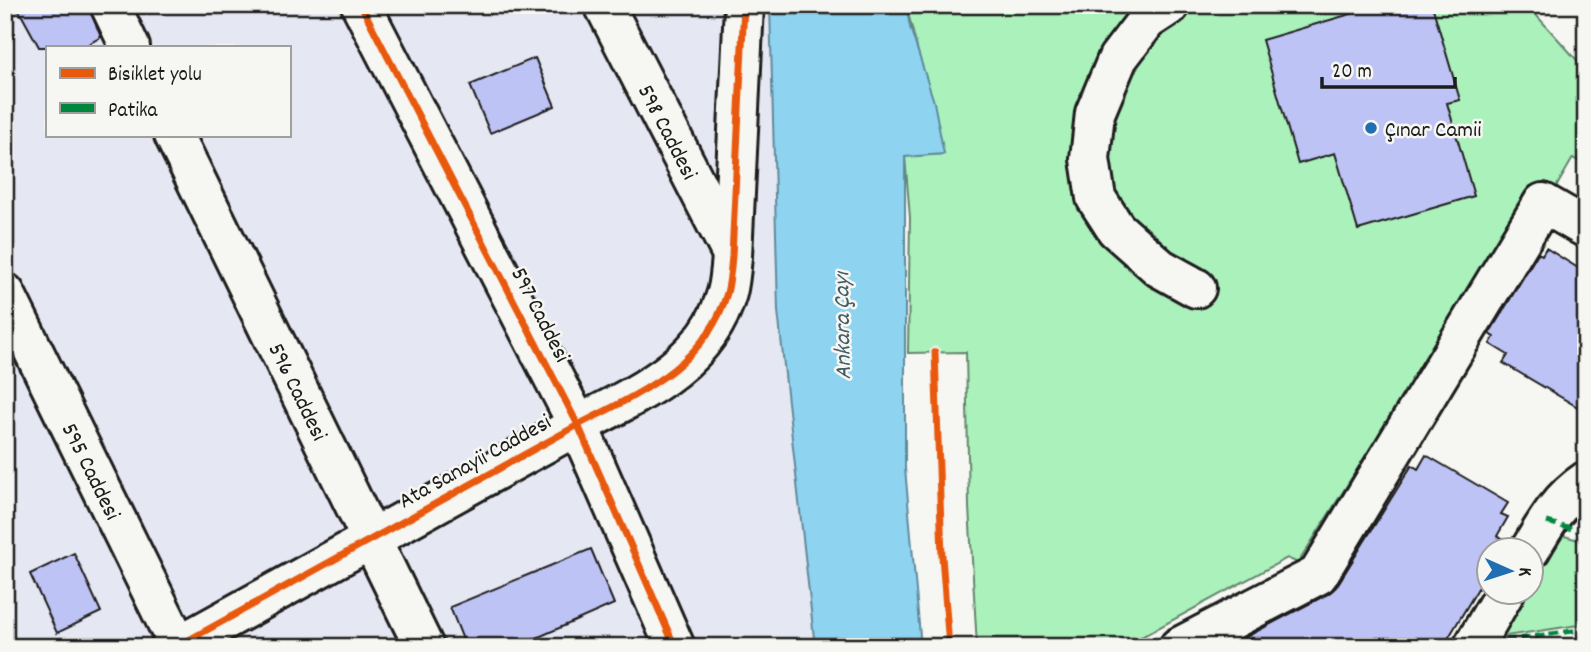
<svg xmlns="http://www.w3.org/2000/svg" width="1591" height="652" font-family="Dekko,sans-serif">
<rect width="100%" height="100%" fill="#f6f6f2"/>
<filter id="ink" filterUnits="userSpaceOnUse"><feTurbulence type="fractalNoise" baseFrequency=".0143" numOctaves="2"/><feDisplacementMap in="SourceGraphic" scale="14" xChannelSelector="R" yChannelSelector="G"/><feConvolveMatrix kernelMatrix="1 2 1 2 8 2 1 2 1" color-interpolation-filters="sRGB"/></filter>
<g filter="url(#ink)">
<path fill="#e5e7f3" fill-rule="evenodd" d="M5 5H770L778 311 815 647H5ZM47 47H289V135H47Z"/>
<g fill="#abf1bc" stroke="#64866c" stroke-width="2">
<path d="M906 5H1527L1586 70V165L1573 158 1555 189 1533 190 1298 563 1287 558 1123 647H977L969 507 966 352 908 353 910 218 905 156 944 154Z"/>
<path d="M1561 535 1582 541C1588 568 1590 599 1578 625L1499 637 1526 593 1532 592V583Z"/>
</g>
<path fill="#8ed3f0" stroke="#608a9b" stroke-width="2" d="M770 5H906L910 27 934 102 944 154 905 157V468L921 647H815L778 311Z"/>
<g fill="#bec3f5" stroke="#1c1c1c" stroke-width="2">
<path d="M16 5H88L101 37 83 47H39Z"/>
<path d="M1381 5H1432L1460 100 1447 103 1474 196 1358 230 1335 153 1298 164 1262 40Z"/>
<path d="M535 58 555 106 490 133 470 85Z"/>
<path d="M1546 248 1586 273V412L1503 363 1508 355 1490 344 1494 337 1489 334 1538 253 1542 255Z"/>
<path d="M1426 455 1508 503 1501 514 1508 517 1497 536 1506 541 1500 550H1489V570L1443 647H1227L1328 594 1336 587 1412 465 1418 469Z"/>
<path d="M591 549 614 604 516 647H466L450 607Z"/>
<path d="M74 553 101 612 57 633 30 574Z"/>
</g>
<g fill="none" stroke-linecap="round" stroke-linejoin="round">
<g stroke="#1c1c1c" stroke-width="44">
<g id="street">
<path d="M110 5 130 47"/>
<path d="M361 5 578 425 675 647"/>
<path id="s1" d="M604 5 732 254"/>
<path d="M1170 5 1147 20 1118 58 1095 113 1090 159 1096 198 1116 229 1160 268 1196 288"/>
<path id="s2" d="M174 135 424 647"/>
<path id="s3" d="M5 293 179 647"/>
<path d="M1530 550C1546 523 1559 499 1586 481"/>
<path d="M176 647 578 425C638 394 707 364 727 293 730 282 731 268 732 256L744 5"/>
<path d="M1179 647 1318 575 1543 203 1586 228"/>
<path d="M1473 647 1505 592"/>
</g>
</g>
<use href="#street" stroke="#f6f6f2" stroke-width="38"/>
<g stroke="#00873e" stroke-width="5" stroke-dasharray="10 5" stroke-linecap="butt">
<path d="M1547 522 1586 533"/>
<path d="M1490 643 1586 629"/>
</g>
<g stroke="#f6f6f2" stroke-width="11">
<g id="cycleway">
<path d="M361 5 578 425 675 647"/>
<path d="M935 352 942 556 949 647"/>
<path d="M176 647 578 425C638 394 707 364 727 293 730 282 731 268 732 256L744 5"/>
</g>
</g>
<use href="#cycleway" stroke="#e8590c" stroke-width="7"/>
</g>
</g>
<circle fill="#1f6fb2" stroke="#f6f6f2" stroke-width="2.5" cx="1371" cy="128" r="7"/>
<g text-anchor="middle" stroke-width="5" stroke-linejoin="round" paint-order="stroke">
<g font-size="23" fill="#1c1c1c" stroke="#f6f6f2" text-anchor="start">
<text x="1385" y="136">Çınar Camii</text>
</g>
<g font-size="23" fill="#1c1c1c" stroke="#f6f6f2">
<text dy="8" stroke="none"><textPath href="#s1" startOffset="142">598 Caddesi</textPath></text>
<text transform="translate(542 314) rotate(63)" y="8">597 Caddesi</text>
<text dy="8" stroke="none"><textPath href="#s2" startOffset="285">596 Caddesi</textPath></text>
<text transform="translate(474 460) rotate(-29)" y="8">Ata Sanayii Caddesi</text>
<text dy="8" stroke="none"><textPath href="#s3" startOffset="198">595 Caddesi</textPath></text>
</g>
<g font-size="24" font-style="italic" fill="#445c66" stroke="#f6f6f2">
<text transform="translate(841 326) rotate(-91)" y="8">Ankara Çayı</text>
</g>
</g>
<rect width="1591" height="652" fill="none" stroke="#f6f6f2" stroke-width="28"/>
<rect x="14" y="14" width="1563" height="624" fill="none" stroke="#1c1c1c" stroke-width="2.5" filter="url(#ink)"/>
<rect x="46" y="46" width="245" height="91" fill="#f6f6f2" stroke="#9f9f9c" stroke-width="2"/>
<rect x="60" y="68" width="35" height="10" fill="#e8590c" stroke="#9f9f9c" stroke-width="2"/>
<text x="108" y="80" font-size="21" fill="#1c1c1c">Bisiklet yolu</text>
<rect x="60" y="103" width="35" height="10" fill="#00873e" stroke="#9f9f9c" stroke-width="2"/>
<text x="108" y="116" font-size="21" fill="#1c1c1c">Patika</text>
<g transform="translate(1510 571) rotate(93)"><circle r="33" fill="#f6f6f2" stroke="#9f9f9c" stroke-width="2"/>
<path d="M0-5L12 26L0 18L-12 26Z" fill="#1f6fb2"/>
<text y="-10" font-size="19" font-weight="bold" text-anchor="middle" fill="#1c1c1c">K</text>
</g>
<path d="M1322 77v10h133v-10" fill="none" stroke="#1c1c1c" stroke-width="3.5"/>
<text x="1332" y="77" font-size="21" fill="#1c1c1c" stroke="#f6f6f2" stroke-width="5" paint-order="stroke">20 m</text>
</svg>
